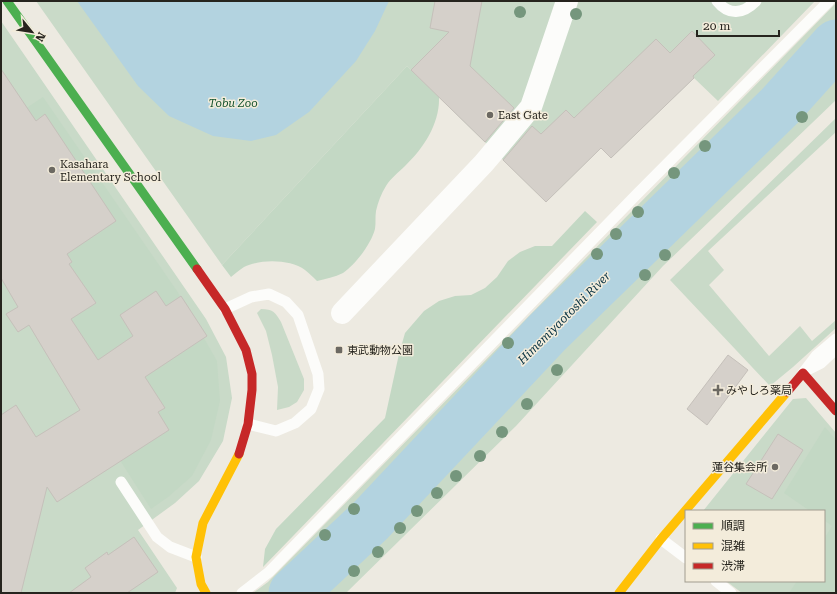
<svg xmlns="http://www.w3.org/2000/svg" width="837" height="594" font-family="'Roboto Serif','Noto Sans JP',serif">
<rect width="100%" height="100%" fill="#edeae1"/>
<g fill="#c9dac8">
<path d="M36 1H815L718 101 694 78 611 158 601 148 546 202 407 66 222 265Z"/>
<path d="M836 3V24L786 81 695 162 563 301 454 413 357 518 277 593H253L268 582Z"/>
<path d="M1 21 206 319 226 357 232 398 223 441 199 481 175 503 138 530 177 588 175 593H1Z"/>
<path d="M836 66V100L663 266 516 426 346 593H320L724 186Z"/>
<path d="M836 118V132L708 251 724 270 709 285 769 356 800 326 812 341 836 320V328L793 367 770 386 670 280Z"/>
<path d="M261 309C273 309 275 312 281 322L304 379V390L297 402 289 407 277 410 278 387 272 355 266 331 257 313Z"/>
<path d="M806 398 836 433V593H742L726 581H824V511H703L793 399Z"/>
</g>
<g fill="#c3d8c4">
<path d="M407 66 439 97C440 123 424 148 405 166 399 172 391 178 386 186 381 194 378 202 376 211 375 217 376 223 375 229 371 244 356 264 343 273 335 277 325 279 317 281 313 277 309 273 305 270 290 259 260 259 244 267 239 270 235 274 231 277L222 265Z"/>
<path d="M43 97 177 291 217 361 220 401 211 440 192 476 168 497 151 509 95 421 1 125Z"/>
<path d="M585 211 597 222 263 567 265 549 276 529 385 418 399 354 405 333 424 311 439 301 455 296 471 295 485 288 497 277 508 261 520 252 535 246H552Z"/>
<path d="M825 427 836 440V593H789L797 581H824V539L832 526 824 520V511H810L784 493Z"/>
</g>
<path fill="#b3d3e0" d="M77 1H389L375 31 356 61 309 112 276 135 251 141 213 136 169 116 138 86Z"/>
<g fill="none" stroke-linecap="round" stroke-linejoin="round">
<path stroke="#b3d3e0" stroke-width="49" d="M293 593 371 520 547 333 781 105 836 44"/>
</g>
<g fill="#d5d0ca" stroke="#c5c0ba">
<path d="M435 1H482L470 66 514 108 485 142 411 70 449 32 430 28Z"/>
<path d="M692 31 715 55 693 76 694 78 611 158 601 148 546 202 503 160 532 126 541 134 566 110 574 118 656 39 670 53Z"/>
<path d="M1 69 36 121 45 114 116 221 67 254 72 262 69 264 96 303 71 319 98 360 133 336 120 315 156 291 166 306 181 296 207 336 145 377 165 408 158 412 169 430 57 502 47 487 21 593H1V415L16 405 36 437 80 410 29 325 18 332 6 314 18 307 1 278Z"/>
<path d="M728 355 748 370 707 425 687 409Z"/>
<path d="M778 434 803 450 772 499 746 484Z"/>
<path d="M134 537 158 572 127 593H69L91 577 85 568 107 552 108 555Z"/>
</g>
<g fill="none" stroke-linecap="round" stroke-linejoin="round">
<g stroke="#fcfcfa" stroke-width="11">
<path d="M717 1C729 16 743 14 756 1"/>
<path d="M225 309 251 297 269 294 286 302 298 315 318 374 319 389 311 409 295 423 276 431 248 424"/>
<path d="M809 369 821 363 836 349"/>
<path d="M803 373 816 356 836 339"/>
<path d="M121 482 157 537 170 547 196 557"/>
<path d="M661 539 686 558"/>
<path d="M716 581 731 593"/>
<path d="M242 593 269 572 637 194 829 1"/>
</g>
<path stroke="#fcfcfa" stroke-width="22" d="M342 313 484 163 531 107 567 1"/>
<path stroke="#4caf50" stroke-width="9" d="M7 1 197 269"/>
<g stroke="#ffc107" stroke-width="9">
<path d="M206 593 201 584 196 557 203 523 239 454"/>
<path d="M619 593 661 539 787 392"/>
</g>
<g stroke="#c62828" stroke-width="9">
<path d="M197 269 225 309 246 350 252 374V390L248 424 239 454"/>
<path d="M787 392 803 373 836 411"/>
</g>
</g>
<g fill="#75967d">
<circle cx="520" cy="12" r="6"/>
<circle cx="576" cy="14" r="6"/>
<circle cx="802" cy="117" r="6"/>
<circle cx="705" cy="146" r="6"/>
<circle cx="674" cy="173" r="6"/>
<circle cx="638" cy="212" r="6"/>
<circle cx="616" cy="234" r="6"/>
<circle cx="597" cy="254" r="6"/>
<circle cx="665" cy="255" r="6"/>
<circle cx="645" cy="275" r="6"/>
<circle cx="508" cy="343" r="6"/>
<circle cx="557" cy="370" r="6"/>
<circle cx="527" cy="404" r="6"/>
<circle cx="502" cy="432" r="6"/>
<circle cx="480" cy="456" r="6"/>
<circle cx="456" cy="476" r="6"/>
<circle cx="437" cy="493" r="6"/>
<circle cx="354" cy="509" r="6"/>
<circle cx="417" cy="511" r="6"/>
<circle cx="400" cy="528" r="6"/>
<circle cx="325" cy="535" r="6"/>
<circle cx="378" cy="552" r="6"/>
<circle cx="354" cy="571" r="6"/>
</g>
<g fill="#6c6962" stroke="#f3ecdb" stroke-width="1.5">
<circle cx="490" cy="115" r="4"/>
<circle cx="52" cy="170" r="4"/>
<rect x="335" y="346" width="8" height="8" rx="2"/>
<path d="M716 384h4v4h4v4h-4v4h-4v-4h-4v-4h4z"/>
<circle cx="775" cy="467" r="4"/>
</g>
<g text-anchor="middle" stroke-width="3" stroke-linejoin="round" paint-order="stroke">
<g font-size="11" font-style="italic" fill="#12512c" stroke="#f3ecdb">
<text x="233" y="107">Tobu Zoo</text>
</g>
<g font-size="11" fill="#26241e" stroke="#f3ecdb" text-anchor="start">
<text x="498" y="119">East Gate</text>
<text x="60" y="168">Kasahara<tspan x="60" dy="13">Elementary School</tspan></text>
<text x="347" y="354">東武動物公園</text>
<text x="726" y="394">みやしろ薬局</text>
<text x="767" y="471" text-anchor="end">蓮谷集会所</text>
</g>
<g font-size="12" font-style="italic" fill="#063142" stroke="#f3ecdb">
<text transform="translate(564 318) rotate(-45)" y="4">Himemiyaotoshi River</text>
</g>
</g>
<rect width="837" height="594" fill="none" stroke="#26241e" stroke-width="4"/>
<rect x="685" y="510" width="140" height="72" fill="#f3ecdb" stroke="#a19c8f"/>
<rect x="693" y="523" width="20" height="6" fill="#4caf50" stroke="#a19c8f"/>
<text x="721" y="530" font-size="12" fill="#26241e">順調</text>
<rect x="693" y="543" width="20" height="6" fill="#ffc107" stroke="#a19c8f"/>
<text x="721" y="550" font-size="12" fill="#26241e">混雑</text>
<rect x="693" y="563" width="20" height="6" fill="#c62828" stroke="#a19c8f"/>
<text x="721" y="570" font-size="12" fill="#26241e">渋滞</text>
<g transform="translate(32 32) rotate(120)" stroke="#f3ecdb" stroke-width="3" paint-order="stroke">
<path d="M0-3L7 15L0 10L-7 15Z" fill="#26241e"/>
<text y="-6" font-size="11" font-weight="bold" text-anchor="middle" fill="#26241e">N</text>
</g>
<path d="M697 30v6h82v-6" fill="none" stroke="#26241e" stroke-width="2"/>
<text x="703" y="30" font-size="12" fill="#26241e" stroke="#f3ecdb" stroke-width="3" paint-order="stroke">20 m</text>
</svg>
